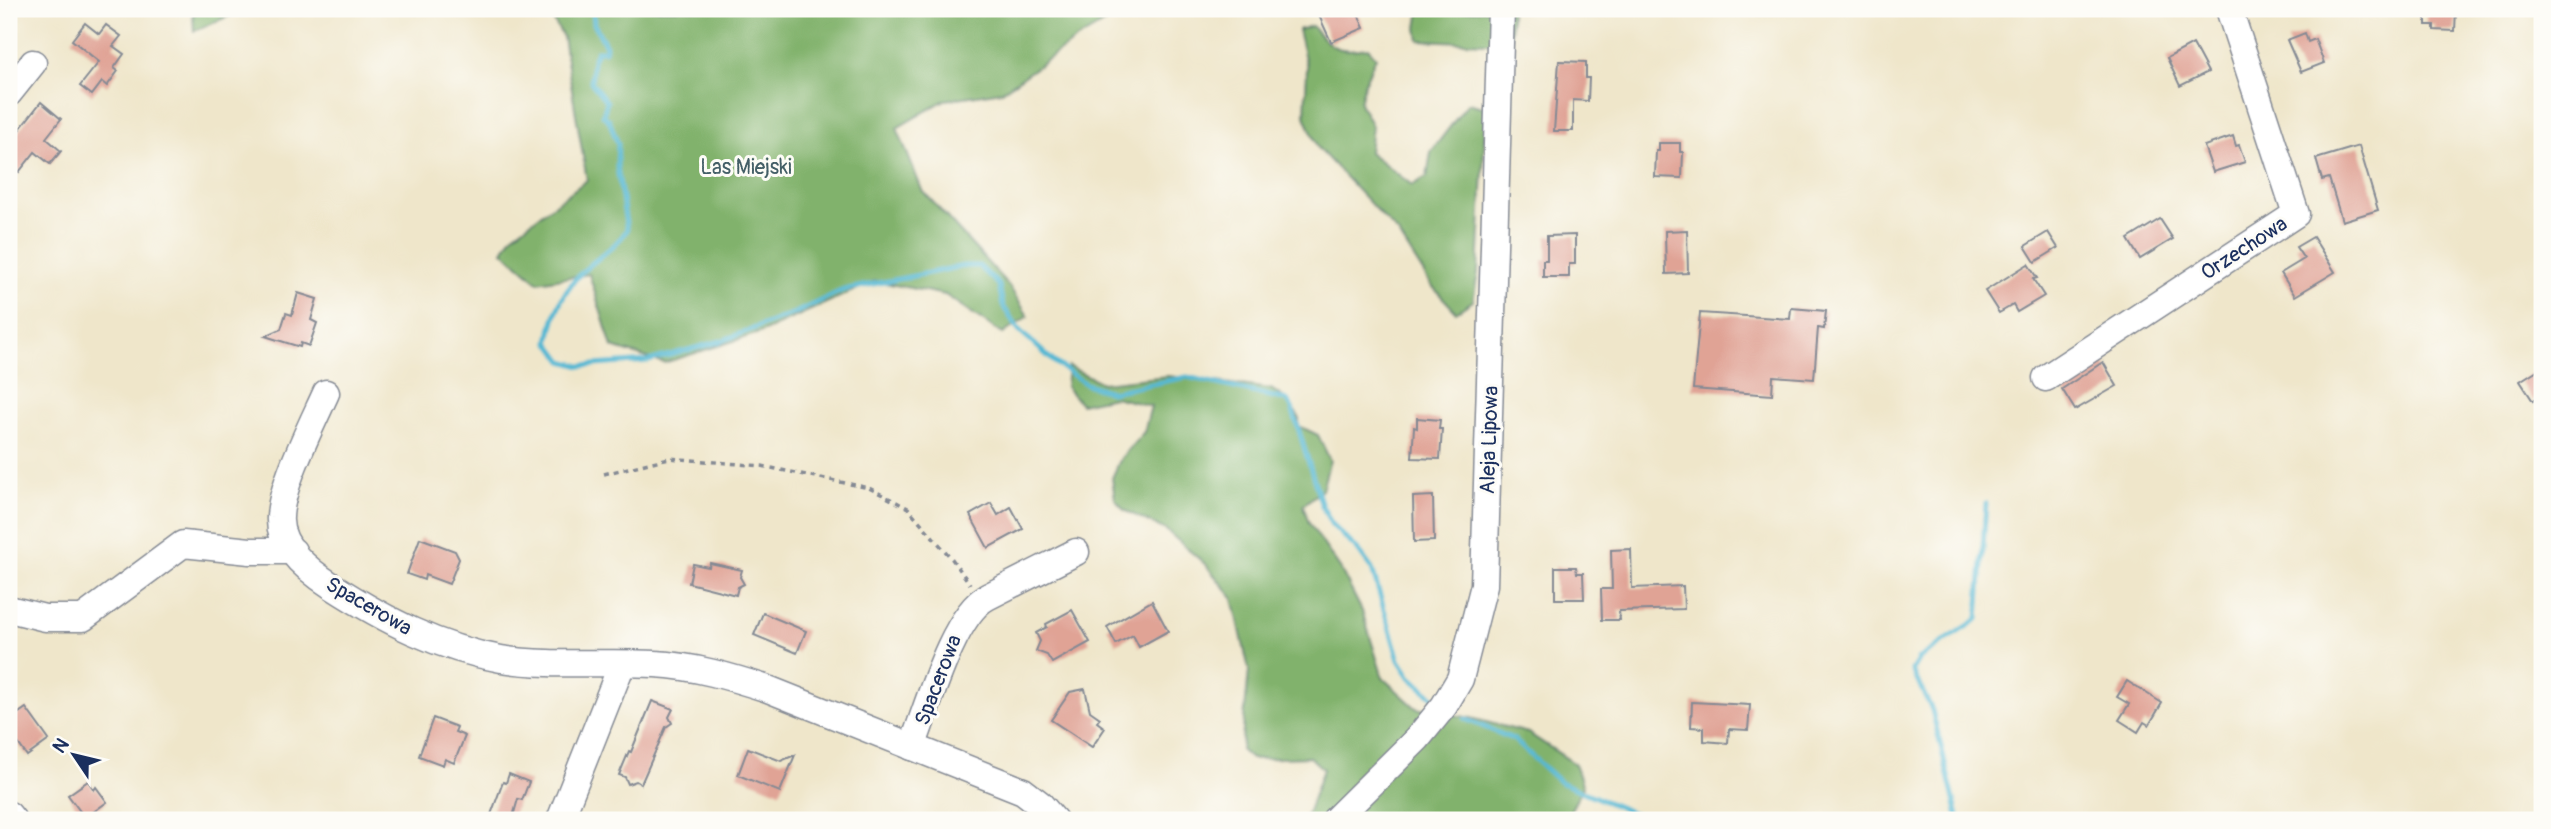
<svg xmlns="http://www.w3.org/2000/svg" width="2551" height="829" font-family="Pangolin,sans-serif">
<rect width="100%" height="100%" fill="#fdfcf7"/>
<filter id="ink" filterUnits="userSpaceOnUse"><feTurbulence type="fractalNoise" baseFrequency=".0143" numOctaves="2"/><feDisplacementMap in="SourceGraphic" scale="14" xChannelSelector="R" yChannelSelector="G"/><feConvolveMatrix kernelMatrix="1 2 1 2 8 2 1 2 1" color-interpolation-filters="sRGB"/></filter>
<filter id="wash" filterUnits="userSpaceOnUse"><feTurbulence type="fractalNoise" baseFrequency=".00686" numOctaves="4" result="noise"/><feDisplacementMap in="SourceGraphic" scale="28" xChannelSelector="R" yChannelSelector="G"/><feGaussianBlur stdDeviation="1.57" result="paint"/><feColorMatrix in="noise" values="0 0 0 0 0 0 0 0 0 0 0 0 0 0 0 0 0 1.4 0 .05"/><feComposite in="paint" operator="in"/></filter>
<g filter="url(#wash)">
<rect width="100%" height="100%" fill="#efe6ca"/>
<g fill="#81b26c" stroke="#4e7065" stroke-width="2">
<path d="M203 9H245L194 31 193 14Z"/>
<path d="M547 9H1128L1076 40 1002 91 945 100 897 128 922 190 1009 286 1028 316 1003 334 945 295 875 281 762 332 664 363 612 347 589 274 538 282 503 251 512 236 587 180 563 37Z"/>
<path d="M1420 9 1452 11 1511 9 1510 44 1419 40 1417 28Z"/>
<path d="M1312 26C1332 49 1337 53 1368 48L1376 57 1365 81 1360 103 1372 126 1369 152 1412 185 1427 177 1431 152 1468 103 1486 108 1478 273 1473 301 1456 312 1431 285 1398 233 1318 148 1305 116 1307 67 1298 30Z"/>
<path d="M1068 366 1102 383 1168 376 1271 389 1287 400 1299 417V426L1318 435 1330 460 1322 490 1303 505 1309 523 1341 570 1362 611 1383 678 1416 708 1471 718 1528 733 1575 764 1583 787 1566 819 1506 820 1500 817 1478 814 1471 820H1308L1306 817 1323 769 1310 757 1251 759 1241 750 1249 670 1233 598 1206 565 1166 530 1124 510 1115 499 1112 478 1121 458 1144 432 1151 406 1114 397 1081 404 1066 387Z"/>
</g>
<g fill="none" stroke-linecap="round" stroke-linejoin="round">
<g stroke="#54b8d3" stroke-width="5">
<path d="M593 9 594 24 606 46 605 51H597L593 60 591 82 607 102 603 115 609 120 618 144 617 167 627 230C617 245 604 253 590 265 564 286 554 310 549 342L563 361 581 366 648 361 721 341 797 312 843 290 964 266H979L999 285 1003 306 1019 330 1053 361 1086 384 1111 392 1187 377 1287 400 1292 408 1322 506 1332 525 1358 550 1372 569 1399 660 1410 677 1434 698"/>
<path d="M1465 719 1513 739 1560 782 1647 819"/>
<path d="M1959 820 1932 710 1912 670 1919 658 1978 619 1986 503"/>
</g>
</g>
<g id="blocks">
<g fill="#e0a395">
<path d="M1316 9H1356L1364 28 1331 42Z"/>
<path d="M2426 9H2456L2455 31 2434 30V25H2426Z"/>
<path d="M85 23 99 34 106 25 121 36 113 46 124 54 114 68 118 71 107 86 102 82 92 95 80 86 99 62 72 40Z"/>
<path d="M2305 33 2308 42 2315 39 2324 63 2301 72 2287 40Z"/>
<path d="M2193 44 2208 72 2180 86 2167 58Z"/>
<path d="M1559 61 1586 62V78H1589L1588 101 1573 100V131H1554Z"/>
<path d="M41 102 61 119 46 138 61 151 50 164 35 152 19 172 9 164V143Z"/>
<path d="M2233 136 2236 146 2239 145 2245 162 2213 172 2204 146Z"/>
<path d="M1659 143H1680V152H1683L1682 178 1655 177 1656 151H1659Z"/>
<path d="M2359 146 2378 210 2342 221 2329 178 2322 180 2316 159Z"/>
<path d="M2160 219 2173 239 2140 259 2128 239Z"/>
<path d="M1687 230 1688 273 1666 274 1665 231Z"/>
<path d="M2048 232 2058 248 2035 262 2025 246Z"/>
<path d="M1575 235V264H1569V277H1543V260H1547V236Z"/>
<path d="M2313 237 2335 272 2295 296 2281 273 2304 259 2296 247Z"/>
<path d="M2028 264 2037 278 2033 279 2044 296 2017 312 2013 305 1999 313 1985 291Z"/>
<path d="M298 293 317 299 311 320 317 323 309 346 301 343 300 347 265 336 281 329 286 313 292 315Z"/>
<path d="M1791 308 1826 311 1824 329 1818 328 1814 379 1773 376 1772 395 1693 389 1700 313 1790 319Z"/>
<path d="M2103 362 2117 386 2075 410 2062 389Z"/>
<path d="M2542 367V395L2533 401 2520 381Z"/>
<path d="M1417 418 1440 420 1439 429H1442L1440 459 1412 458 1414 427 1417 428Z"/>
<path d="M1433 496 1434 541 1414 542 1413 497Z"/>
<path d="M991 503 998 515 1011 507 1023 529 988 548 970 515Z"/>
<path d="M420 538 455 551 459 559 449 584 425 575 424 580 407 574Z"/>
<path d="M1631 549 1632 588 1683 586 1684 609 1619 611 1620 620H1602L1601 589H1612L1611 550Z"/>
<path d="M710 563 742 570 740 577 744 584 738 587 736 595 689 583 693 564 709 567Z"/>
<path d="M1555 567H1576L1577 573H1583L1584 599H1555Z"/>
<path d="M1152 601 1168 631 1139 647 1133 635 1116 644 1107 627Z"/>
<path d="M1072 610 1090 642 1052 663 1047 655 1036 651 1040 641 1036 633 1047 627 1046 624Z"/>
<path d="M763 613 806 631 797 653 754 635Z"/>
<path d="M2127 681 2162 703 2149 725 2144 722 2138 732 2119 720 2129 704 2117 697Z"/>
<path d="M1085 689 1090 711 1100 718 1097 722 1105 728 1092 747 1051 720 1070 692Z"/>
<path d="M652 701 673 709 669 717 672 723 666 727 641 784 636 781 628 784 625 777 619 775 629 751 631 752Z"/>
<path d="M1692 702 1750 705 1748 730 1729 729 1728 743 1704 741V728L1691 727Z"/>
<path d="M26 708 49 740 27 756 9 730V720Z"/>
<path d="M433 718 457 727 455 732 465 736 454 763 445 759 443 765 419 756Z"/>
<path d="M748 748 781 761 795 755 780 792 738 775Z"/>
<path d="M509 774 529 782 522 800 518 799 512 820H489L503 782 506 783Z"/>
<path d="M88 781 94 790 96 787 107 802 85 818 68 795Z"/>
</g>
</g>
</g>
<g filter="url(#ink)">
<use href="#blocks" fill-opacity="0" stroke="#858a94" stroke-width="2"/>
<g fill="none" stroke-linecap="round" stroke-linejoin="round">
<g stroke="#858a94" stroke-width="29">
<g id="minor">
<path d="M9 93 33 63"/>
<path d="M2046 378 2296 214 2229 9"/>
<path d="M326 393C312 424 281 485 280 517 278 547 310 572 332 586 385 620 438 648 501 659 552 667 603 661 655 664 694 666 731 677 768 689L1023 791 1040 804 1054 820"/>
<path d="M9 609 45 618H83L183 544 250 551H293"/>
<path d="M912 747C927 709 953 615 987 597L1076 552"/>
<path d="M9 815 13 820"/>
<path d="M560 820 622 664"/>
<path d="M1335 820 1417 739 1444 706 1460 679 1484 585 1501 9"/>
</g>
</g>
<path stroke="#858a94" stroke-width="3.5" stroke-dasharray="5 5" stroke-linecap="butt" d="M604 474 669 458 762 466 869 488 908 508 952 559 970 584"/>
<use href="#minor" stroke="#fff" stroke-width="26"/>
</g>
</g>
<g text-anchor="middle" stroke-width="6" stroke-linejoin="round" paint-order="stroke">
<g font-size="21" fill="#445f67" stroke="#fdfcf7">
<text x="746" y="174">Las Miejski</text>
</g>
<g font-size="21" fill="#1b2f5e" stroke="#fdfcf7">
<text transform="translate(2244 248) rotate(-33)" y="7">Orzechowa</text>
<text transform="translate(1489 440) rotate(-88)" y="7">Aleja Lipowa</text>
<text transform="translate(369 606) rotate(30)" y="7">Spacerowa</text>
<text transform="translate(938 680) rotate(-69)" y="7">Spacerowa</text>
</g>
</g>
<rect width="2551" height="829" fill="none" stroke="#fdfcf7" stroke-width="35"/>
<g transform="translate(74 755) rotate(305)" stroke="#fdfcf7" stroke-width="5" paint-order="stroke">
<path d="M0-5L12 26L0 18L-12 26Z" fill="#1b2f5e"/>
<text y="-10" font-size="19" font-weight="bold" text-anchor="middle" fill="#1b2f5e">N</text>
</g>
</svg>
